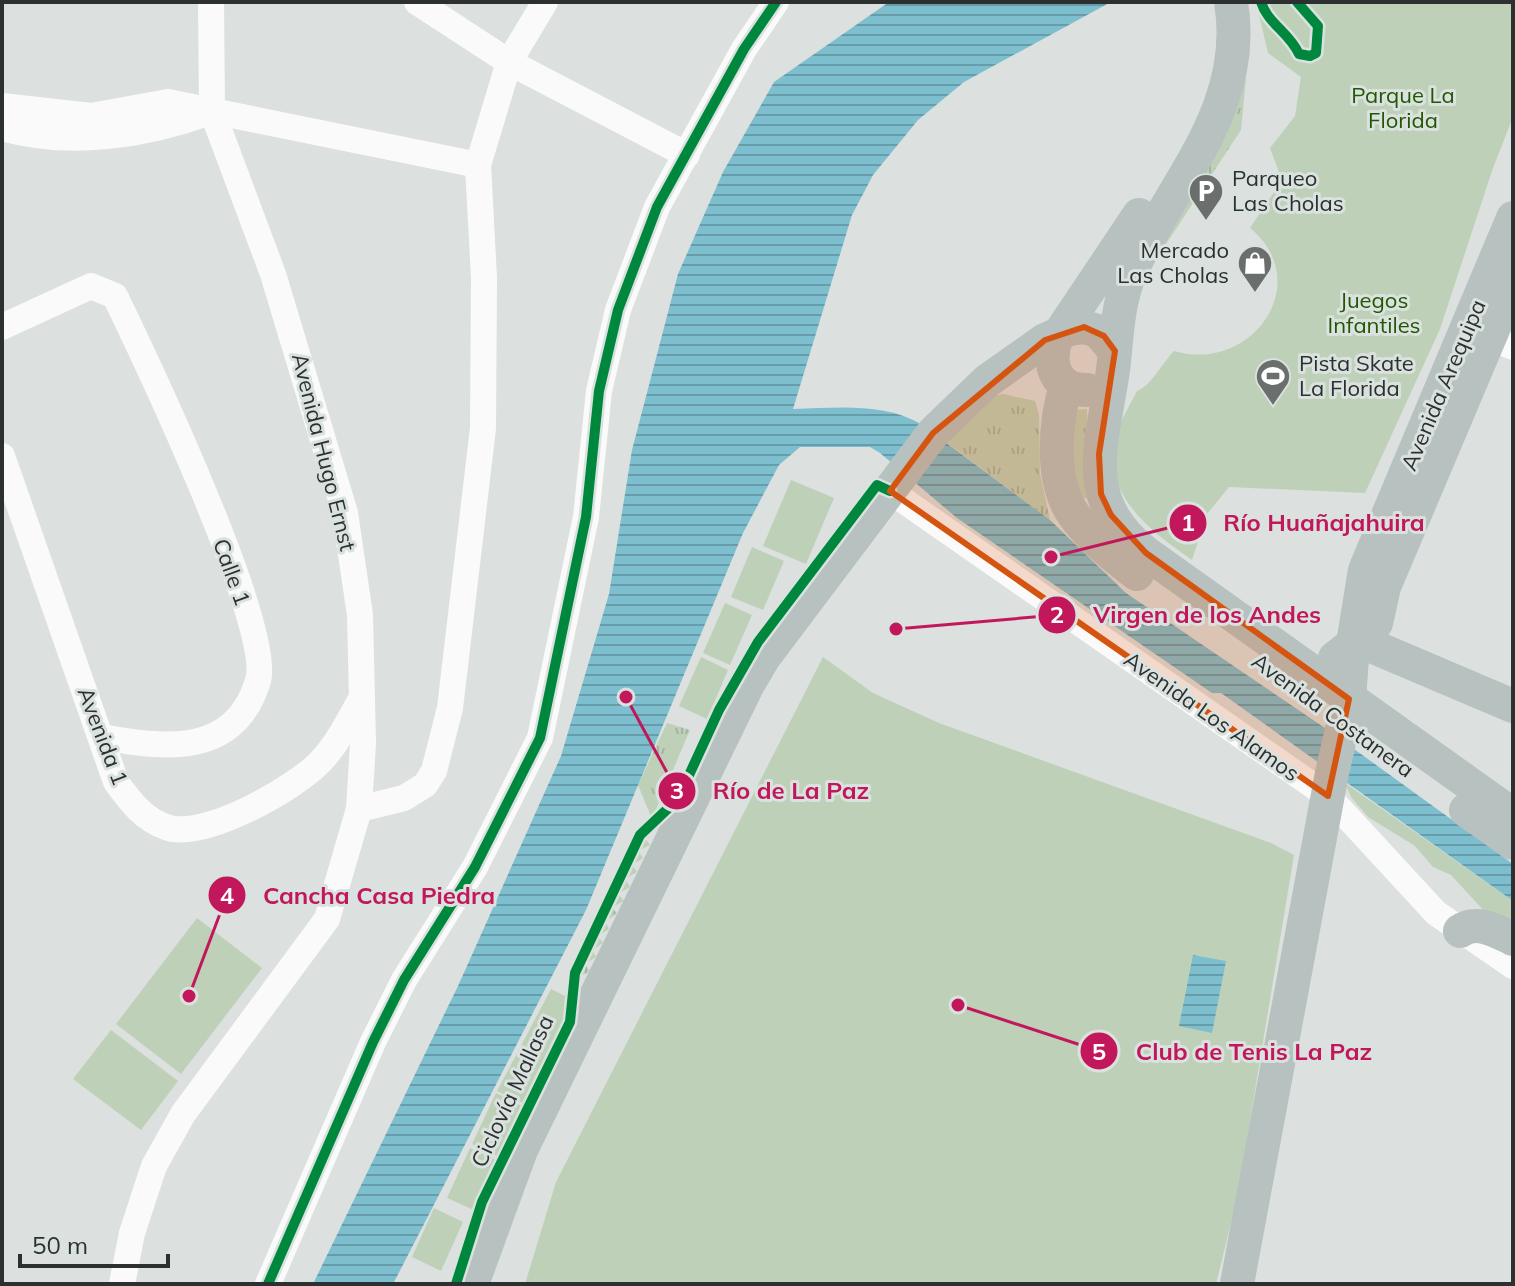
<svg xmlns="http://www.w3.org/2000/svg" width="1515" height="1286" font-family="Mulish,sans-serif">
<defs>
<pattern id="grass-tufts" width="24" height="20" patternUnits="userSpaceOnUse" patternTransform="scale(2)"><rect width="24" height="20" fill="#bed1b8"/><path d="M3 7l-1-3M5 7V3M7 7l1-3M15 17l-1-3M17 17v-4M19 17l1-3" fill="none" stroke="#a4b49e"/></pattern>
<pattern id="water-rules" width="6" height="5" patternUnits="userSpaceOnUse" patternTransform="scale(2)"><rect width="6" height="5" fill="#7ebfcf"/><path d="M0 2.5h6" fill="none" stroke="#689ca8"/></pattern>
</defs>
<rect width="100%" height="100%" fill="#dce0de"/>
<g fill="url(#grass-tufts)">
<path d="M1243 73 1246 78 1241 130 1149 270Z"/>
<path d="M1003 394 1035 401 1039 415 1040 474 1050 520 945 441 987 397Z"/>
<path d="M1087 409 1089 497 1083 499 1075 489 1071 410Z"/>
<path d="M667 723 690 730 652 819 638 785Z"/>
<path d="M644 837 650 845 638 851 643 858 632 865 637 872 625 879 630 887 618 894 624 901 612 907 617 914 605 921 609 929 598 936 603 943 592 950 596 957 585 964 590 971 578 978Z"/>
</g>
<g fill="#bed1b8">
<path d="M1256 2H1513V117L1493 168 1440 329 1365 493 1229 487 1207 514 1192 560C1151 531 1101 496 1116 436 1120 421 1130 405 1137 391 1152 385 1162 363 1174 351 1252 374 1316 282 1250 228L1282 180 1270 148 1295 116 1301 77 1268 53Z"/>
<path d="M791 480 834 498 806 564 763 546Z"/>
<path d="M752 547 784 561 763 610 731 597Z"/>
<path d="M725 603 752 615 730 665 703 653Z"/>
<path d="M701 657 728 670 707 719 679 706Z"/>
<path d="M823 657 873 693 939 723 1271 843 1294 855 1237 1199 1216 1284H525L556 1182Z"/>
<path d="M1345 783 1513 901V925L1487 914 1451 875 1433 867 1415 846 1368 817 1351 797Z"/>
<path d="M197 918 262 968 181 1074 116 1024Z"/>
<path d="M551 989 565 996 568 992 566 1020 523 1103 497 1091Z"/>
<path d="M111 1030 178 1081 141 1130 73 1079Z"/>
<path d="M496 1093 522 1106 498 1156 472 1144Z"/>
<path d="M470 1148 498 1161 476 1211 447 1198Z"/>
<path d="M434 1208 463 1222 441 1271 412 1257Z"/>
</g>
<g fill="url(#water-rules)">
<path d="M889 2H1111L964 82 918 120 873 175 852 215 793 409C836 408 883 402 921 424L1050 520 1126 593 1325 728 1513 864V901L1221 693H1212L957 518 880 453 870 447H800L779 465 743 533 586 910 393 1284H313L458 986 561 756 609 594 632 450 678 274 723 172 774 82Z"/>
<path d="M1193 955 1226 961 1212 1033 1179 1026Z"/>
</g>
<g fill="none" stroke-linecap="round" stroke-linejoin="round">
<g stroke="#fafafa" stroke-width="26">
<path d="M417 2 509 62 687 155"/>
<path d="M2 106 91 116 168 102 478 165"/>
<path d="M2 128C69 147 145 136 210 112"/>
<path d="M2 327 91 286 115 296C144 356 274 628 258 681 234 758 165 748 101 737"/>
<path d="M1490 338 1513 347"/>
<path d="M2 456 116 782C130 801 143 819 166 827 203 841 296 788 321 761 338 743 349 720 361 699"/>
<path d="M890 491 1328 796 1436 913 1513 966"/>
<path d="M359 809 404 798 425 785 434 771 450 708 483 428 484 278 478 165 509 62 545 2"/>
<path d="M122 1284 132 1233 154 1166 183 1114 327 919 359 809 363 743 360 615 345 513 273 274 212 111 211 2"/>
<path d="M268 1284 373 1042 404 980 475 867 540 738 586 517 599 391 618 310 657 207 744 49 776 2"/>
</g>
<g stroke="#b7c1c0" stroke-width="34">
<path d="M1231 2C1249 109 1171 184 1130 274 1117 304 1117 339 1113 370 1103 442 1077 500 1146 553L1513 815"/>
<path d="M1066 386C1055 421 1051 476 1070 509 1085 534 1114 557 1137 574"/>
<path d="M1087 390C1056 391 1047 365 1056 339L1139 215"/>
<path d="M1376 623 1384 587 1513 282"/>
<path d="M1335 658 1353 644 1374 647 1513 706"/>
<path d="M1466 810 1513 843"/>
<path d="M1460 931C1477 919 1496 931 1513 939"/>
<path d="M472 1284 521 1150 747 686 764 657 933 433 987 381 1045 340 1070 329 1084 327 1098 331 1115 351"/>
<path d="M1237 1284 1332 773 1349 699 1353 644 1365 570 1513 218"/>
</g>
<g stroke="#dae2df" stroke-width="15">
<g id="cycleway">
<path d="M1261 2C1268 24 1289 32 1299 54L1310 56 1316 53 1318 26 1297 2"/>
<path d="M268 1284 373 1042 404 980 475 867 540 738 586 517 599 391 618 310 657 207 744 49 776 2"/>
<path d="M456 1284 482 1202 570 1022 575 973 640 835 678 799 719 710 758 642 877 485 890 491"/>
</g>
</g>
<use href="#cycleway" stroke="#00873e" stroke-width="10"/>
</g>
<path fill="#d55510" fill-opacity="0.2" stroke="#d55510" stroke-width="6" stroke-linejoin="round" d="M1084 327 1104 336 1115 351 1099 454 1101 494 1111 515 1146 553 1349 699 1328 796 890 491 933 433 1045 340Z"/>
<defs>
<g id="parking-pin" transform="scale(1.8)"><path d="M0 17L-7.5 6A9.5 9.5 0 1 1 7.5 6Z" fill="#6a6e6d" stroke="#dae2df"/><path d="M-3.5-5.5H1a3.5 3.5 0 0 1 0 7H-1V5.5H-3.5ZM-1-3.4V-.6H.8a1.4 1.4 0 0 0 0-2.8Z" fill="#fff"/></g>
<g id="shop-pin" transform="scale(1.8)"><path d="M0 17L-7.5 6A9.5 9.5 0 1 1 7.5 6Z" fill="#6a6e6d" stroke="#dae2df"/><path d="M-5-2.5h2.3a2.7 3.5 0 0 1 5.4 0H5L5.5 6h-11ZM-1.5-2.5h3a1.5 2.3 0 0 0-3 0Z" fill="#fff"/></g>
<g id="stadium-pin" transform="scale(1.8)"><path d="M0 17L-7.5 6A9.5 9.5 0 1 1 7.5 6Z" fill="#6a6e6d" stroke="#dae2df"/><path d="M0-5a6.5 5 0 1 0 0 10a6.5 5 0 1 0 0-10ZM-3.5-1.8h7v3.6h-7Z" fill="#fff"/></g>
</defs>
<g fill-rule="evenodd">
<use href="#parking-pin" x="1206" y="191"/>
<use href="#shop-pin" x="1255" y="263"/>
<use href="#stadium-pin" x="1273" y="376"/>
</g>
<g text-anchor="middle" stroke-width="6" stroke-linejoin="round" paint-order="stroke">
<g font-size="22" fill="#235700" stroke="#dae2df">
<text x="1403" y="103">Parque La<tspan x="1403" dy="25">Florida</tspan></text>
<text x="1374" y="308">Juegos<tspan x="1374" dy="25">Infantiles</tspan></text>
</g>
<g font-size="22" fill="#2d3030" stroke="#dae2df" text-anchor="start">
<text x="1232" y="186">Parqueo<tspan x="1232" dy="25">Las Cholas</tspan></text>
<text x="1229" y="258" text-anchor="end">Mercado<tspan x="1229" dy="25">Las Cholas</tspan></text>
<text x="1299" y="371">Pista Skate<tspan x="1299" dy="25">La Florida</tspan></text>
</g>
<g font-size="22" fill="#2d3030" stroke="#dae2df">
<text transform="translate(1443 385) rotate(-67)" y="8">Avenida Arequipa</text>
<text transform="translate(324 452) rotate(76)" y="8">Avenida Hugo Ernst</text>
<text transform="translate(232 572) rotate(70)" y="8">Calle 1</text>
<text transform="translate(1333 715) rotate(36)" y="8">Avenida Costanera</text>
<text transform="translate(1212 716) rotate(35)" y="8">Avenida Los Alamos</text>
<text transform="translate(103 736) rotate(69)" y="8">Avenida 1</text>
<text transform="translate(512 1091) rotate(-65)" y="8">Ciclovía Mallasa</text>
</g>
</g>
<path fill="none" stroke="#c2185b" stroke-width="3" d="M1051 557L1188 523M896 629L1057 615M626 697L677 791M189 996L227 895M958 1005L1099 1051"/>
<g fill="#c2185b" stroke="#dae2df" stroke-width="3">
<circle cx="1051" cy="557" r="8"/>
<circle cx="896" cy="629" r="8"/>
<circle cx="626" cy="697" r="8"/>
<circle cx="189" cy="996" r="8"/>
<circle cx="958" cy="1005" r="8"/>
<circle cx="1188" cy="523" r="20"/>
<circle cx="1057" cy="615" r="20"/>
<circle cx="677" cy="791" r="20"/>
<circle cx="227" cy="895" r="20"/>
<circle cx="1099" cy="1051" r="20"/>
</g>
<g font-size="24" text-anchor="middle" font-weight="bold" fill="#fff">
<text x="1188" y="531">1</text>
<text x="1057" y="623">2</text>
<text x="677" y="799">3</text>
<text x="227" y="904">4</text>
<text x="1099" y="1060">5</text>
</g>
<g font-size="24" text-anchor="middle" font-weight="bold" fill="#c2185b" stroke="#dae2df" stroke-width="6" stroke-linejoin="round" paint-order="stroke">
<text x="1324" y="531">Río Huañajahuira</text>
<text x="1207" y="623">Virgen de los Andes</text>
<text x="791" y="799">Río de La Paz</text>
<text x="379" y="904">Cancha Casa Piedra</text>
<text x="1254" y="1060">Club de Tenis La Paz</text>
</g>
<rect width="1515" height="1286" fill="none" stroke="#2d3030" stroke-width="8"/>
<path d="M20 1254v12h148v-12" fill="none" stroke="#2d3030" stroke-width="4"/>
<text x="32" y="1254" font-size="24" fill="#2d3030" stroke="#dae2df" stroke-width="6" paint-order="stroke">50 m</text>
</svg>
